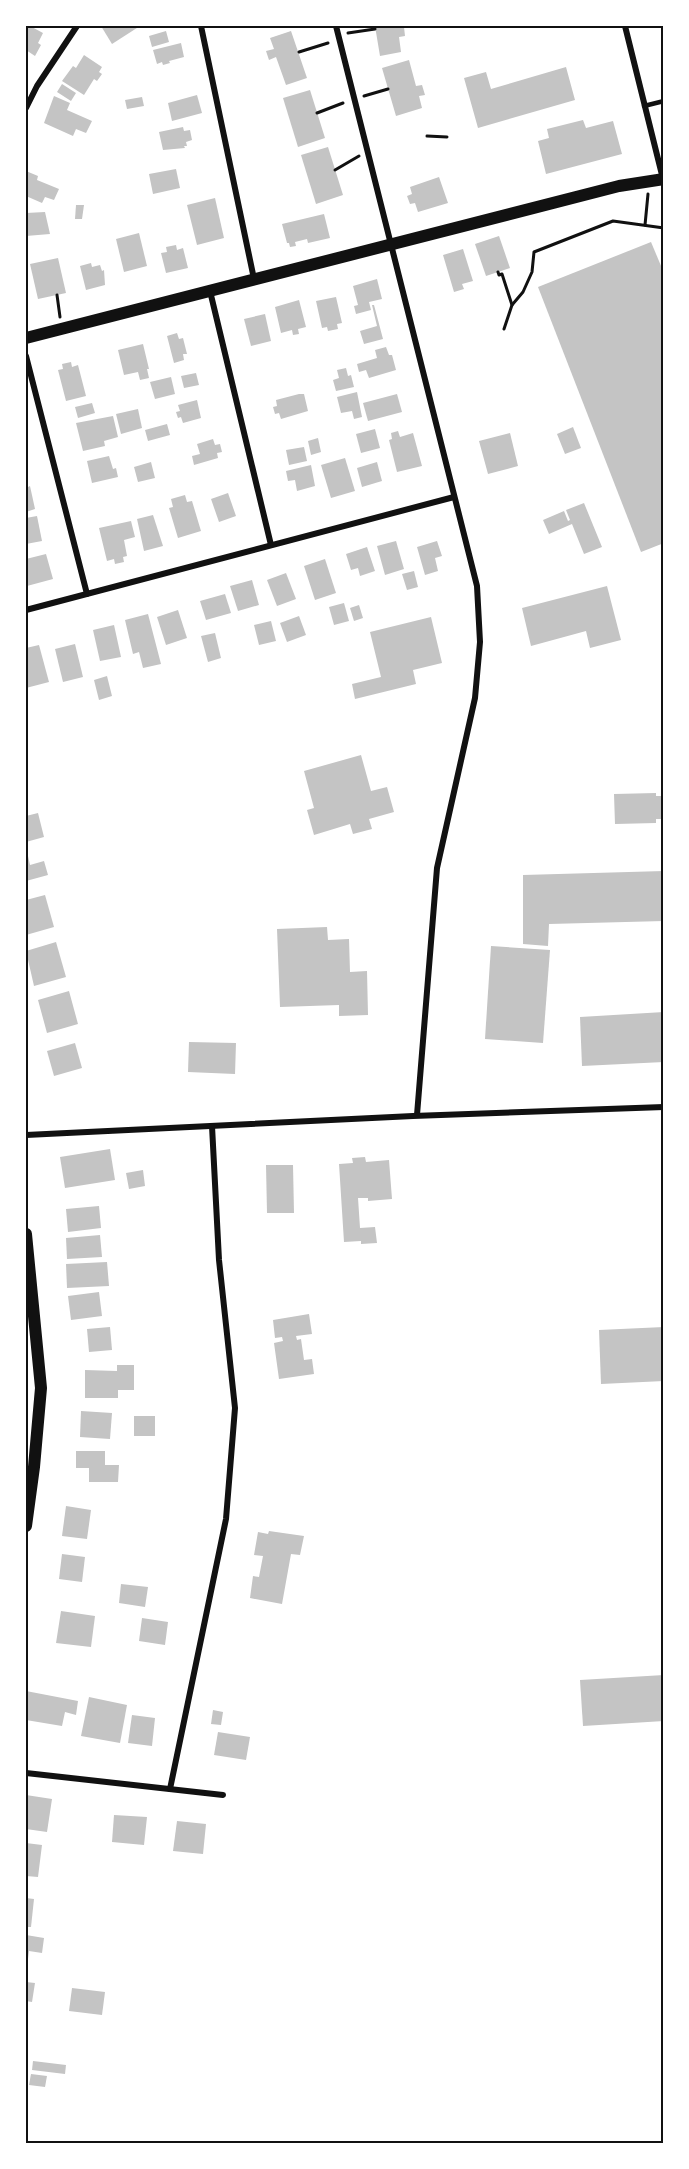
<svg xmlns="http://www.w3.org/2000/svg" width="689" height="2169" font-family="'Sofia Sans Condensed',sans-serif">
<rect width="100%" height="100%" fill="#fff"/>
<g fill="#c4c4c4">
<path d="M26 26H30L43 33 38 43 41 45 35 56 26 50Z"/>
<path d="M101 26H140L112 44Z"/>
<path d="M375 26 404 27 405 36 399 37 401 52 380 56Z"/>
<path d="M166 31 169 42 152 47 149 36Z"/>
<path d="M291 31 307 78 286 85 276 57 269 60 266 51 274 49 270 38Z"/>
<path d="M181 43 184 57 169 61 170 63 163 65 162 62 157 64 153 50Z"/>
<path d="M84 55 102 67 99 72 102 74 97 81 94 79 84 95 62 81 73 66 76 68Z"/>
<path d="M409 60 416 86 422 85 425 95 419 96 422 108 396 116 382 68Z"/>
<path d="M566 67 575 100 478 128 464 78 486 72 491 89Z"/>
<path d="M62 84 76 93 71 101 57 92Z"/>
<path d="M310 90 325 138 298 147 283 98Z"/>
<path d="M197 95 202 113 172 121 168 103Z"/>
<path d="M54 96 70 103 67 110 92 121 86 133 76 129 73 136 44 123Z"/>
<path d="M142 97 144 106 127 109 125 100Z"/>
<path d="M583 120 586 128 613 121 622 154 546 174 538 141 549 138 547 129Z"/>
<path d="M183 127 184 131 190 130 192 140 186 142 187 146H184L185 148 163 150 159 132Z"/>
<path d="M328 147 343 195 316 204 301 155Z"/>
<path d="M176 169 180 188 153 194 149 174Z"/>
<path d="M26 171 38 176 37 180 59 189 54 200 45 197 42 203 26 196Z"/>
<path d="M439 177 448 203 418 212 415 203 410 204 407 196 412 194 410 187Z"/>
<path d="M215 198 224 238 197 245 187 205Z"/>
<path d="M76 205H84L82 219H75Z"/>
<path d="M45 212 50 234 26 236V213Z"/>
<path d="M324 214 330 238 308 243 307 239 295 242 296 246 290 247 289 243H287L282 224Z"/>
<path d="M139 233 147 266 124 272 116 239Z"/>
<path d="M499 236 510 268 486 276 475 244Z"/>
<path d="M651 242 664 273V543L641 552 538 287Z"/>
<path d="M176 245 177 250 183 248 188 268 166 273 161 253 167 252 166 247Z"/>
<path d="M463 249 473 281 462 284 464 289 454 292 443 255Z"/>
<path d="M58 258 66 293 38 299 30 264Z"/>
<path d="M91 263 92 267 100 265 102 271 104 270 105 285 86 290 80 266Z"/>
<path d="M377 279 382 299 369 302 371 310 356 314 354 306 358 305 353 286Z"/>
<path d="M336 297 342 323 337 324 338 329 328 331 327 327 322 328 316 301Z"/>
<path d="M299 300 306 327 298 329 299 334 293 335 292 330 281 333 275 307Z"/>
<path d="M372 305H374L383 339 364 344 360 331 377 326Z"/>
<path d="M265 314 271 341 251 346 244 319Z"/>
<path d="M177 333 179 339 183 338 187 354H183L184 360 174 363 167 336Z"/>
<path d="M143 344 149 369H147L149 378 140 380 138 372 124 375 118 350Z"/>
<path d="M386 347 389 355H392L396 370 369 378 366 370 359 372 357 364 377 358 375 350Z"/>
<path d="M71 362 72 367 78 365 86 396 66 401 58 370 63 369 62 364Z"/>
<path d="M346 368 348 376 351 375 354 387 336 391 333 380 339 378 337 370Z"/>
<path d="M196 373 199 385 184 388 181 376Z"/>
<path d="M171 377 175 394 155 399 150 382Z"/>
<path d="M357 392 362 417 354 419 352 411 341 413 337 397Z"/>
<path d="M299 394H304L308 411 281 419 279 413 275 414 273 407 277 406 276 400Z"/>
<path d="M397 394 402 412 368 421 363 403Z"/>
<path d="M197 400 201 418 183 423 181 417 178 418 176 412 180 411 178 405Z"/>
<path d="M92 403 95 413 78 418 75 407Z"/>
<path d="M138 409 142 428 121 434 116 414Z"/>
<path d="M113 416 118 437 104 441 105 446 83 451 76 423Z"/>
<path d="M167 424 170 435 148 441 145 430Z"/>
<path d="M573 427 581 448 565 454 557 434Z"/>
<path d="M375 429 380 448 361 453 356 434Z"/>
<path d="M398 431 400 437 413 433 422 466 397 472 389 440 392 439 391 433Z"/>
<path d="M510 433 518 466 488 474 479 441Z"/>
<path d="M318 438 321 452 311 455 308 441Z"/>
<path d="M213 439 215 445 220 444 222 452 217 453 218 458 194 465 192 456 200 454 197 444Z"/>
<path d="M304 447 307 461 289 465 286 450Z"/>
<path d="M109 456 113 469 116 468 118 477 92 483 87 461Z"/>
<path d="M345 458 355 491 331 498 321 465Z"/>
<path d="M151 462 155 478 138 482 134 467Z"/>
<path d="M377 462 382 481 362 487 357 468Z"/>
<path d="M311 465 315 486 297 491 295 480 288 481 286 471Z"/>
<path d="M30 486 35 509 26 512V488Z"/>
<path d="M228 493 236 516 219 522 211 499Z"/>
<path d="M185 495 187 502 192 501 201 531 178 538 169 508 173 507 171 499Z"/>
<path d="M584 503 602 547 584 554 572 524 549 534 543 520 564 511 568 521 570 520 566 510Z"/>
<path d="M153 515 163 546 144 551 137 519Z"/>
<path d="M37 516 42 541 26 544V518Z"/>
<path d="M131 521 135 537 124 540 127 556 123 557 124 562 115 564 114 559 107 561 99 528Z"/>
<path d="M396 541 404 569 385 575 377 546Z"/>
<path d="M437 541 442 556 435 558 438 571 425 575 417 547Z"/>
<path d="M367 547 375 571 360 576 358 568 351 570 346 554Z"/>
<path d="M46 554 53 579 27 586 26 559Z"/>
<path d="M325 559 336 593 315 600 304 566Z"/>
<path d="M414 571 418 587 407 590 402 574Z"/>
<path d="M286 573 296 599 277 606 267 580Z"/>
<path d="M252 580 259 605 238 611 230 586Z"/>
<path d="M607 586 621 640 590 648 586 631 531 646 522 608Z"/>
<path d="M225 594 231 613 206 620 200 601Z"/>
<path d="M344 603 349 621 334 625 329 607Z"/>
<path d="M359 605 363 618 354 621 350 608Z"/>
<path d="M178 610 187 638 166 645 157 617Z"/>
<path d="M148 614 161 664 143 668 139 652 133 654 125 620Z"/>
<path d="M299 616 306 635 287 642 280 623Z"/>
<path d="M431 617 442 663 413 670 416 684 355 699 352 684 381 677 370 632Z"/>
<path d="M271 621 276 641 259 645 254 625Z"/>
<path d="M114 625 121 657 100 661 93 630Z"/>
<path d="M215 633 221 658 208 662 201 636Z"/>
<path d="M75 644 83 677 63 682 55 649Z"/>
<path d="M39 645 49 682 26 688V648Z"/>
<path d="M107 676 112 696 99 700 94 680Z"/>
<path d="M361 755 371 791 387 787 394 812 369 819 372 829 353 834 350 824 314 835 307 810 314 808 304 771Z"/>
<path d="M656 793V796H664V819H656V823L615 824 614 794Z"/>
<path d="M38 813 44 837 26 842V816Z"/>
<path d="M28 856 30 865 44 861 48 875 26 881V857Z"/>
<path d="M664 871V921L549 924 548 946 523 944V875Z"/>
<path d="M45 895 54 927 26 935V900Z"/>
<path d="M327 927 328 940 349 939 350 972 367 971 368 1015 339 1016V1005L280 1007 277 929Z"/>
<path d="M56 942 66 977 34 986 26 951Z"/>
<path d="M491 946 550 950 543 1043 485 1039Z"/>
<path d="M69 991 78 1024 47 1033 38 1000Z"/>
<path d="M664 1012V1062L582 1066 580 1017Z"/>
<path d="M189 1042 236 1043 235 1074 188 1072Z"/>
<path d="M75 1043 82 1068 54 1076 47 1051Z"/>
<path d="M110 1149 115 1180 65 1188 60 1157Z"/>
<path d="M365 1157 366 1162 389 1160 392 1199 368 1201V1198H358L360 1228 375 1227 377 1243 361 1244V1241L344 1242 339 1164 353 1163 352 1158Z"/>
<path d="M266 1165H293L294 1213H267Z"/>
<path d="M143 1170 145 1186 129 1189 126 1173Z"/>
<path d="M99 1206 101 1228 68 1232 66 1209Z"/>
<path d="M100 1235 102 1257 67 1259 66 1238Z"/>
<path d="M107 1262 109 1286 67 1288 66 1264Z"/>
<path d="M99 1292 102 1316 71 1320 68 1296Z"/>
<path d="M309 1314 312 1334 296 1336 297 1340 301 1339 304 1360 312 1359 314 1374 279 1379 274 1343 283 1341 282 1337 275 1338 273 1320Z"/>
<path d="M110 1327 112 1350 89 1352 87 1329Z"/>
<path d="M664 1327V1381L601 1384 599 1330Z"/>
<path d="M117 1365H134V1390H118V1398H85V1370L117 1371Z"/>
<path d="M81 1411 112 1413 110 1439 80 1437Z"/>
<rect x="134" y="1416" width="21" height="20"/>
<path d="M76 1451H105V1465H119L118 1482H89V1468H76Z"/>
<path d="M66 1506 91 1510 87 1539 62 1536Z"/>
<path d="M269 1531 304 1536 300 1555 291 1554 282 1604 250 1598 253 1576 259 1577 263 1556 254 1555 258 1532 268 1534Z"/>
<path d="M62 1554 85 1557 82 1582 59 1579Z"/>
<path d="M121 1584 148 1587 145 1607 119 1603Z"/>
<path d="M61 1611 95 1616 91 1647 56 1643Z"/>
<path d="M142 1618 168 1622 165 1645 139 1641Z"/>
<path d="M664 1675V1721L583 1726 580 1680Z"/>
<path d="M26 1691 78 1701 76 1715 65 1712 62 1726 26 1720 28 1710H26Z"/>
<path d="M89 1697 127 1705 120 1743 81 1736Z"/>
<path d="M213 1710 223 1712 221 1725 211 1724Z"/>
<path d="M132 1715 155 1718 152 1746 128 1743Z"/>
<path d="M218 1732 250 1737 246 1760 214 1755Z"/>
<path d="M26 1795 52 1799 47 1832 26 1829Z"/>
<path d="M114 1815 147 1817 144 1845 112 1842Z"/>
<path d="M177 1821 206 1824 203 1854 173 1851Z"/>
<path d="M26 1843 42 1845 38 1877 26 1876Z"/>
<path d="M26 1898 34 1899 31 1927H26Z"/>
<path d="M26 1935 44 1938 42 1953 29 1951 28 1959H26Z"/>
<path d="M26 1982 35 1983 32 2002 26 2001Z"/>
<path d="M72 1988 105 1992 102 2015 69 2011Z"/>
<path d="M33 2061 66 2065 65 2074 32 2070Z"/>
<path d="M31 2074 47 2076 45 2087 29 2085Z"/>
</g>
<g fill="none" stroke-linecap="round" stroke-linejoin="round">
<g stroke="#111" stroke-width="3">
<path d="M348 33 375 29"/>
<path d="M299 52 328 43"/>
<path d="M364 96 388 89"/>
<path d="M317 113 343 103"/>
<path d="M427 136 447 137"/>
<path d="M335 170 359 156"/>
<path d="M645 225 648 194"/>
<path d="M498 272 499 275 502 274 512 305"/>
<path d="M57 295 60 317"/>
<path d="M504 329 512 305 523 292 532 272 534 252 613 221 664 228"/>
</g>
<path stroke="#111" stroke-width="4.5" d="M644 106 664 101"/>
<g stroke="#111" stroke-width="6">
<path d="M201 26 254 279"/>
<path d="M336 26 477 586 480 642 475 698 437 868 417 1115"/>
<path d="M625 26 663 179"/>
<path d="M26 108 37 86 77 26"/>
<path d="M210 291 271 545"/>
<path d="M26 356 87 594"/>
<path d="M26 610 454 497"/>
<path d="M26 1135 413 1116 664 1107"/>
<path d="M26 1773 223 1795"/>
<path d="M170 1789 226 1519 235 1408 219 1260 212 1126"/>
</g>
<g stroke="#111" stroke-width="12">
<path d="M26 338 619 186 664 179"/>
<path d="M26 1234 41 1388 34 1467 26 1526"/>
</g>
</g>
<rect width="689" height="2169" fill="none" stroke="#ffffff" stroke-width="54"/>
<rect x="27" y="27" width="635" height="2115" fill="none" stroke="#111" stroke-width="2"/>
</svg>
